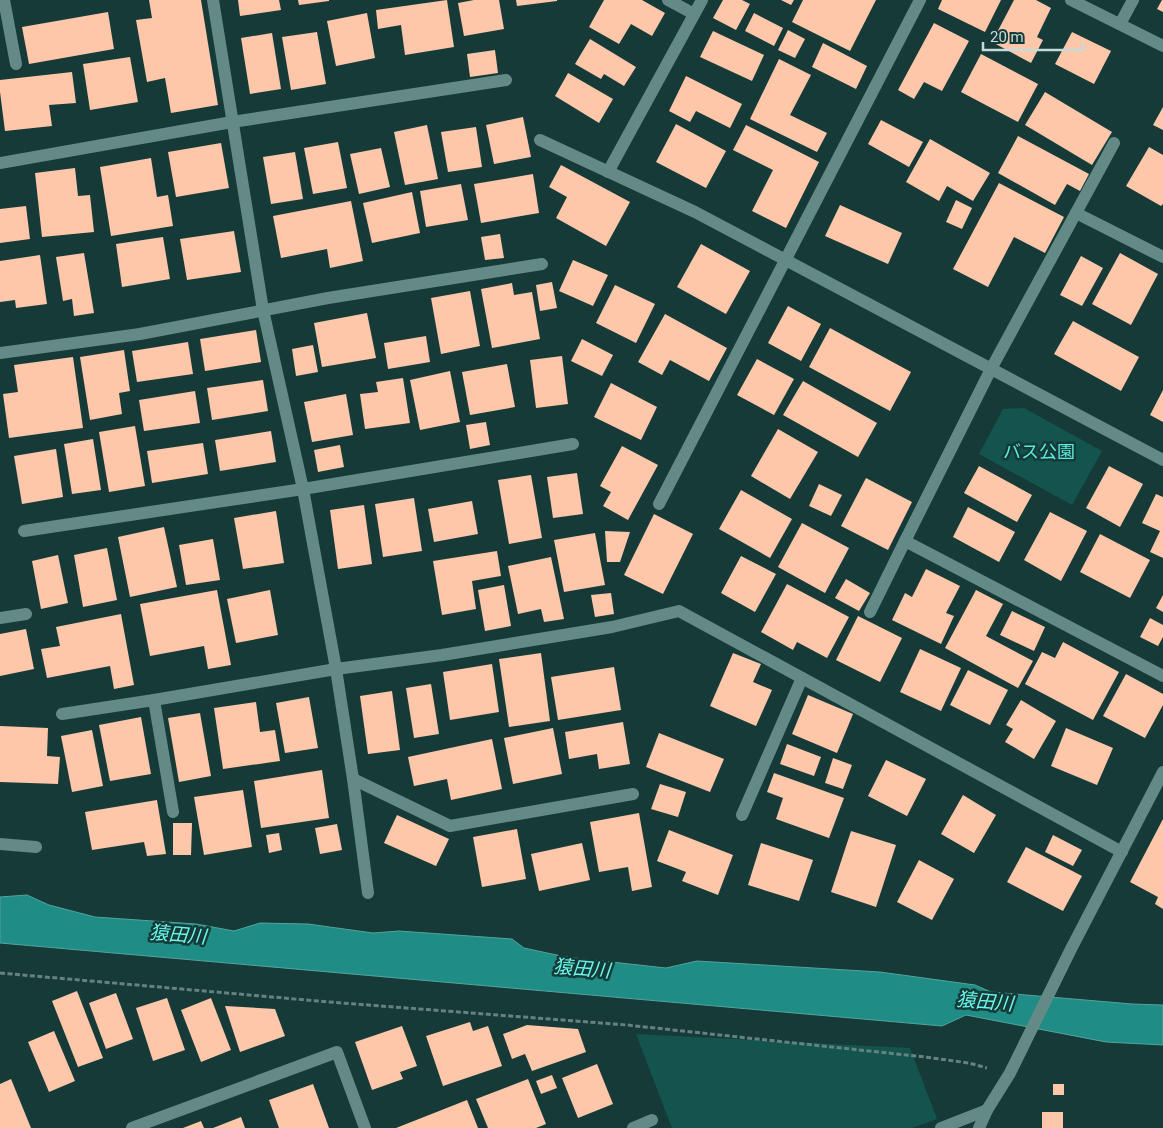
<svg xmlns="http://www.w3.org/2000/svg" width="1163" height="1128" font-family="Roboto,'Noto Sans JP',sans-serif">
<rect width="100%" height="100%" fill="#153a37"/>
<g fill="#14544f">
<path d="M1024 408 1102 451 1072 505 979 454 1003 409Z"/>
<path d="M636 1034 910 1048 937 1119 912 1128H672Z"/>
</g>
<path fill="#1f8d85" stroke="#52a49e" d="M27 895 49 905 95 917 196 924 234 931 260 923 308 924 373 933 399 931 512 939 524 948 566 957 666 968 697 961 880 972 975 985 991 992 1132 1004 1163 1005V1045L1106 1042 966 1015 942 1026 0 943V897Z"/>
<g fill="#fec7a9">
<path d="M149 0H201L218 105 171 113 165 78 147 82 136 20 152 18Z"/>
<path d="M238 0H279L281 10 240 16Z"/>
<path d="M298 0H329V1L299 5Z"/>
<path d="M447 0 454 47 405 55 401 25 378 29 376 10Z"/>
<path d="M474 0H499L504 29 464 36 458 3Z"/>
<path d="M516 0H557V1L517 6Z"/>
<path d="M604 0H642L665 13 652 36 631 24 619 44 589 27Z"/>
<path d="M723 0H742L750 4 736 30 713 18Z"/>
<path d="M781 0H794L791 5Z"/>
<path d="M803 0H876L850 51 792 22Z"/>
<path d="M942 0H1001L985 32 938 9Z"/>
<path d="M1014 0H1036L1051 8 1037 37 1043 40 1031 63 992 42Z"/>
<path d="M1162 0H1163V12L1157 9Z"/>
<path d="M108 12 114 49 29 64 22 27Z"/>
<path d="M367 13 375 58 336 66 327 21Z"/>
<path d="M754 13 783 28 774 46 745 31Z"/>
<path d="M934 23 969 41 942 91 924 82 914 99 898 90Z"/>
<path d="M788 30 805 39 795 58 778 50Z"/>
<path d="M713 31 764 55 752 81 700 57Z"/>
<path d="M317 32 326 84 291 90 282 37Z"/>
<path d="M1072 32 1111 51 1094 84 1055 64Z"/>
<path d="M272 33 281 89 250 94 241 38Z"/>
<path d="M590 39 636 67 624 86 604 74 601 79 575 64Z"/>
<path d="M823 43 867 66 856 89 812 67Z"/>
<path d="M495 50 498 73 470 77 467 54Z"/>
<path d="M981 54 1038 84 1018 122 961 92Z"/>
<path d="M130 57 138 102 90 110 83 64Z"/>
<path d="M779 59 811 75 790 115 827 133 817 152 750 119Z"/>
<path d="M72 72 76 103 49 105 52 126 5 131 0 92V80Z"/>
<path d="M568 73 613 99 599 123 555 96Z"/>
<path d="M686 76 742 104 730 128 696 111 690 122 669 111Z"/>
<path d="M1045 92 1112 132 1092 165 1025 125Z"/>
<path d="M1163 107V130L1153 125Z"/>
<path d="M523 117 531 157 494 164 486 125Z"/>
<path d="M881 120 923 142 909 167 868 144Z"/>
<path d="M676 124 726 151 706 188 656 162Z"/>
<path d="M427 125 438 179 405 185 394 132Z"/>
<path d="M746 125 819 162 786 228 752 211 773 170 733 150Z"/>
<path d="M476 127 482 167 448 172 441 132Z"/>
<path d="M1018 136 1089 174 1080 191 1067 184 1055 205 998 173Z"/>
<path d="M930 139 990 173 973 201 947 186 939 201 906 182Z"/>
<path d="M338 142 347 188 313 194 304 148Z"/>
<path d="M221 143 229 188 176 197 168 152Z"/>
<path d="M1149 147 1163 155V204L1161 206 1126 186Z"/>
<path d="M381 148 390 187 359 194 350 154Z"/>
<path d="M295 152 303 199 271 204 263 157Z"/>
<path d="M151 158 157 197 168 195 173 226 111 236 100 167Z"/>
<path d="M561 165 630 202 606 246 556 218 567 197 549 187Z"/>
<path d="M75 168 78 196 90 195 94 232 42 237 35 173Z"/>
<path d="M533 174 539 213 481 223 474 184Z"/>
<path d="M999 183 1064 217 1045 253 1014 237 988 287 953 269Z"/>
<path d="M461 184 468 220 426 227 420 191Z"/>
<path d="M412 192 420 233 372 243 363 203Z"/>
<path d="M956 200 972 208 962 229 946 222Z"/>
<path d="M351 201 363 261 330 268 327 249 281 258 273 216Z"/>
<path d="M840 205 902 233 888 264 825 236Z"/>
<path d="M26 206 30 239 0 243V209Z"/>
<path d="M234 231 241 272 187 280 180 239Z"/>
<path d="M500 234 504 258 485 260 481 237Z"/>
<path d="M163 237 170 279 122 287 116 244Z"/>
<path d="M701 244 750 271 726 314 677 287Z"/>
<path d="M84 253 94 313 74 316 72 299 63 301 56 257Z"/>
<path d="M1120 253 1158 274 1131 325 1092 304Z"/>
<path d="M40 255 47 304 16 308 15 300 0 302V261Z"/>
<path d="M1081 256 1103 268 1082 306 1060 295Z"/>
<path d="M573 260 608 275 593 306 559 291Z"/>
<path d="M552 282 557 308 540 311 536 285Z"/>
<path d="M512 283 514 295 532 292 540 339 492 348 481 289Z"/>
<path d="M615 285 655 304 636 343 596 323Z"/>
<path d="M470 291 480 346 441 354 431 298Z"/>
<path d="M788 306 821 324 801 361 768 343Z"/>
<path d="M367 313 376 358 322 367 314 323Z"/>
<path d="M665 314 727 348 709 381 670 360 662 375 638 362Z"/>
<path d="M1073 321 1139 357 1121 391 1054 354Z"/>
<path d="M830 328 911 372 890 411 809 367Z"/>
<path d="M256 330 261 362 205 371 200 339Z"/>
<path d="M426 336 430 362 388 369 384 343Z"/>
<path d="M582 339 613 355 602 376 571 361Z"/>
<path d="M188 342 193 374 137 382 132 351Z"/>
<path d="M313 345 318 372 296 376 292 349Z"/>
<path d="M124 350 130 391 119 393 122 414 90 420 80 357Z"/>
<path d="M562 356 568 404 536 408 530 360Z"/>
<path d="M73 357 83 428 9 438 3 394 18 392 14 365Z"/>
<path d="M757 359 794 379 774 415 737 395Z"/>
<path d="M507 364 515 407 470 415 462 372Z"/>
<path d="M450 371 460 422 420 430 410 380Z"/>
<path d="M403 378 410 423 365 429 360 394 378 392 376 382Z"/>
<path d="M263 380 268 411 212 420 207 388Z"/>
<path d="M803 381 877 423 858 457 783 415Z"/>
<path d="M611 383 657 407 641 440 594 417Z"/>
<path d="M1163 390V422L1150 415Z"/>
<path d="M195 391 200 423 144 431 139 400Z"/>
<path d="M346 394 353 435 312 442 304 402Z"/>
<path d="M486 422 490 445 470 449 466 425Z"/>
<path d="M135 426 145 486 109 492 99 432Z"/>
<path d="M778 429 818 452 790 499 751 476Z"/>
<path d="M271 431 276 462 220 471 215 440Z"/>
<path d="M93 439 101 490 72 494 64 444Z"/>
<path d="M203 443 208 474 152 483 147 451Z"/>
<path d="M340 445 344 467 318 472 314 450Z"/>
<path d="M622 446 658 465 628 520 603 506 611 492 600 486Z"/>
<path d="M56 449 63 497 22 504 14 456Z"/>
<path d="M979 466 1032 495 1017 522 964 493Z"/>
<path d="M1109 466 1143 484 1120 527 1086 508Z"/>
<path d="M577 473 583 514 553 518 547 477Z"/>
<path d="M531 475 542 538 509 544 498 480Z"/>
<path d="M866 478 912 502 888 550 841 526Z"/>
<path d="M819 484 842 495 831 516 809 506Z"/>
<path d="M741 490 792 519 770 558 719 529Z"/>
<path d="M1156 494 1163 497V558L1150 552 1160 531 1142 523Z"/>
<path d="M414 498 422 551 383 557 375 504Z"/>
<path d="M472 501 478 534 434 542 428 509Z"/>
<path d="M364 505 372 564 338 569 330 510Z"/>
<path d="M968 507 1015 532 999 562 953 537Z"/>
<path d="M276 511 284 563 243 569 234 518Z"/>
<path d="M1050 512 1087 531 1061 581 1024 560Z"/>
<path d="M654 514 693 534 663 594 624 575Z"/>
<path d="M802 523 849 548 825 593 778 567Z"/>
<path d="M164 527 177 587 130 597 118 537Z"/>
<path d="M605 531 630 532 620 562H607Z"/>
<path d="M595 533 605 585 564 592 554 540Z"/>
<path d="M1100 534 1150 560 1130 598 1080 572Z"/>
<path d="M213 539 220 580 186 585 179 545Z"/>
<path d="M107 548 117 600 83 607 74 555Z"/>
<path d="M497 551 501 576 472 581 476 609 442 615 433 561Z"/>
<path d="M58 555 68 603 41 609 32 561Z"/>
<path d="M741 556 776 574 755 612 721 593Z"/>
<path d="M551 557 564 619 544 622 541 609 518 614 508 566Z"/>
<path d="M926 569 960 586 946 613 954 616 941 644 892 620 905 593 912 597Z"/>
<path d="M846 579 870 593 859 611 835 598Z"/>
<path d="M787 584 849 617 827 658 797 642 793 650 761 632Z"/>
<path d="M504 585 511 626 485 631 478 590Z"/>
<path d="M217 590 231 665 208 669 204 646 150 656 140 604Z"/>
<path d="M270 590 278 635 236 643 227 599Z"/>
<path d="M976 590 1003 604 986 636 1033 661 1018 688 945 648Z"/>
<path d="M611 593 614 614 595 617 591 595Z"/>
<path d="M1163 595V612L1156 608Z"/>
<path d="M1012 611 1045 627 1034 651 1000 635Z"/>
<path d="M121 614 134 685 114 689 110 666 47 678 41 649 60 646 56 627Z"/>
<path d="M858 616 902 638 880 682 836 660Z"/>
<path d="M1150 618 1163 625V637L1158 646 1140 637Z"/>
<path d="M26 629 34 669 0 676V634Z"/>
<path d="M1063 642 1119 672 1093 720 1025 684 1042 652 1055 658Z"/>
<path d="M920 649 961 668 941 711 900 692Z"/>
<path d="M541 653 550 721 509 727 499 659Z"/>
<path d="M733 653 761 664 753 682 772 690 756 726 710 706Z"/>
<path d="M492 664 499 712 450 720 443 672Z"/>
<path d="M614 667 621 710 558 720 551 677Z"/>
<path d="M968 670 1008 690 990 725 950 705Z"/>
<path d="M1126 674 1163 694V705L1145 738 1103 716Z"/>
<path d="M431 684 439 734 414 738 406 688Z"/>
<path d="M392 691 400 750 368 754 360 696Z"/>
<path d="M808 695 853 714 837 753 792 734Z"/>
<path d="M309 697 318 748 285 753 276 703Z"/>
<path d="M1021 700 1056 721 1034 759 1005 742 1013 729 1006 725Z"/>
<path d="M256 702 260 732 275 730 280 761 223 769 214 708Z"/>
<path d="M200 713 211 776 179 782 168 718Z"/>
<path d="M141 717 151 774 110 781 99 725Z"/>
<path d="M623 722 630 764 599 769 597 754 569 759 565 732Z"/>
<path d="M0 726 48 728 47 756 60 757 58 784 0 782Z"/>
<path d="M553 728 562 774 513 784 504 738Z"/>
<path d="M1066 728 1113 748 1097 785 1051 766Z"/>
<path d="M92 730 103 786 72 792 61 736Z"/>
<path d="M659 733 724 759 710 792 646 767Z"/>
<path d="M492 739 502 789 451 800 447 779 414 786 408 757Z"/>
<path d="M787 744 821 757 814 776 780 764Z"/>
<path d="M833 758 852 765 843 789 825 783Z"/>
<path d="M886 760 926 779 907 816 868 796Z"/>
<path d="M322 770 329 818 261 828 254 781Z"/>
<path d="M774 773 844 798 829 838 776 819 783 798 767 792Z"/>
<path d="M660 784 686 792 678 817 651 809Z"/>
<path d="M243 790 252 847 204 855 194 797Z"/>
<path d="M963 795 996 815 974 853 941 834Z"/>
<path d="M157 800 166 854 147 856 144 842 92 850 85 812Z"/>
<path d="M639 813 652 887 632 891 628 867 599 872 590 822Z"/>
<path d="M397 815 449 839 436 866 384 843Z"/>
<path d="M1163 819V909L1155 904 1158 897 1130 882Z"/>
<path d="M173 823H192L191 855H173Z"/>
<path d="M337 824 342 850 320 854 315 828Z"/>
<path d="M517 829 526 879 482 887 473 837Z"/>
<path d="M669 830 733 855 718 895 682 881 686 872 657 861Z"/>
<path d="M851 831 896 845 876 907 831 892Z"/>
<path d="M279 833 282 850 269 853 266 835Z"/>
<path d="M1053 835 1082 850 1073 866 1045 852Z"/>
<path d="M582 843 590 880 539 891 531 854Z"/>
<path d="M761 843 813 860 799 901 748 885Z"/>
<path d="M1026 847 1082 876 1063 911 1007 882Z"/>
<path d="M919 860 954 879 932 920 897 902Z"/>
<path d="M77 991 103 1058 78 1067 52 1001Z"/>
<path d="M116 993 133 1039 106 1049 89 1003Z"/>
<path d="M167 998 185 1050 153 1061 136 1008Z"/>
<path d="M211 998 231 1050 201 1062 181 1010Z"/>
<path d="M225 1006 275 1009 285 1036 240 1052Z"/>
<path d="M470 1022 473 1031 488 1026 502 1066 443 1086 426 1036Z"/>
<path d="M527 1025 578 1029 586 1052 532 1071 525 1054 512 1059 503 1034Z"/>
<path d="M402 1026 417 1066 400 1072 403 1079 372 1090 355 1042Z"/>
<path d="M54 1031 75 1081 49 1092 28 1042Z"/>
<path d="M597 1064 613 1104 578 1118 562 1078Z"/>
<path d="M552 1075 557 1088 541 1094 536 1081Z"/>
<path d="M11 1079 31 1128H0V1084Z"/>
<path d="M528 1079 546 1124 536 1128H488L476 1099Z"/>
<path d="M313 1084 329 1128H279L269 1100Z"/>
<rect x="1053" y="1084" width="11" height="11"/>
<path d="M467 1100 478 1128H396Z"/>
<rect x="1042" y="1112" width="21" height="16"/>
<path d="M241 1117 245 1128H213Z"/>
<path d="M201 1121 204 1128H183Z"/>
</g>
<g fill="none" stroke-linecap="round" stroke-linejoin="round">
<path stroke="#658280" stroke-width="3" stroke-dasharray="5 2.5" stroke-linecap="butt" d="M0 973 329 1002 627 1025 925 1057 969 1063 987 1068"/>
<g stroke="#648a85" stroke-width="12">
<path d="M4 0 16 64"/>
<path d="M213 0 263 310 303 489 336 669 353 779 368 893"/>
<path d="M668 0 694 14"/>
<path d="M1071 0 1163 46"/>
<path d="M1120 24 1133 0"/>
<path d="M540 140 695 212 1163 460"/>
<path d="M1114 143 991 369 905 541 1163 676"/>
<path d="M0 163 232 122 506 80"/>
<path d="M608 172 702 0"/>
<path d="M1076 213 1163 257"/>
<path d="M0 353 140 334 328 298 542 264"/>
<path d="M659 504 920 0"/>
<path d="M24 531 303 489 573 444"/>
<path d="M870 612 905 541"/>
<path d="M0 618 26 614"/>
<path d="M154 700 173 812"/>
<path d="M62 714 154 700 336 669 442 655 612 627 679 611 1122 852"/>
<path d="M353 779 450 826 633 794"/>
<path d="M742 815 802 678"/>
<path d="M0 844 36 847"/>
<path d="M132 1128 337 1052 365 1128"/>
<path d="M633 1128 652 1120"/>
<path d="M941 1128 987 1110"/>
<path d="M979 1128 987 1110 1010 1073 1071 949 1163 772"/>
</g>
</g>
<g text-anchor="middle" stroke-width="5" stroke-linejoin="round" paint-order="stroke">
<g font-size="18" fill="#5becdf" stroke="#153a37">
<text x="1039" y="458">バス公園</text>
</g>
<g font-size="19" font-style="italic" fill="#6bf9ed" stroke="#153a37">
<text transform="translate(178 934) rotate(5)" y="7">猿田川</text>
<text transform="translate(582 968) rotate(5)" y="7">猿田川</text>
<text transform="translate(985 1001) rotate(5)" y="7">猿田川</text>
</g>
</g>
<path d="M983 42v8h100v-8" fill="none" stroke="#c8dbd9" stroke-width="2.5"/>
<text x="990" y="42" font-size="15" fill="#c8dbd9" stroke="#153a37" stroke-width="4" paint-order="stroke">20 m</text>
</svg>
